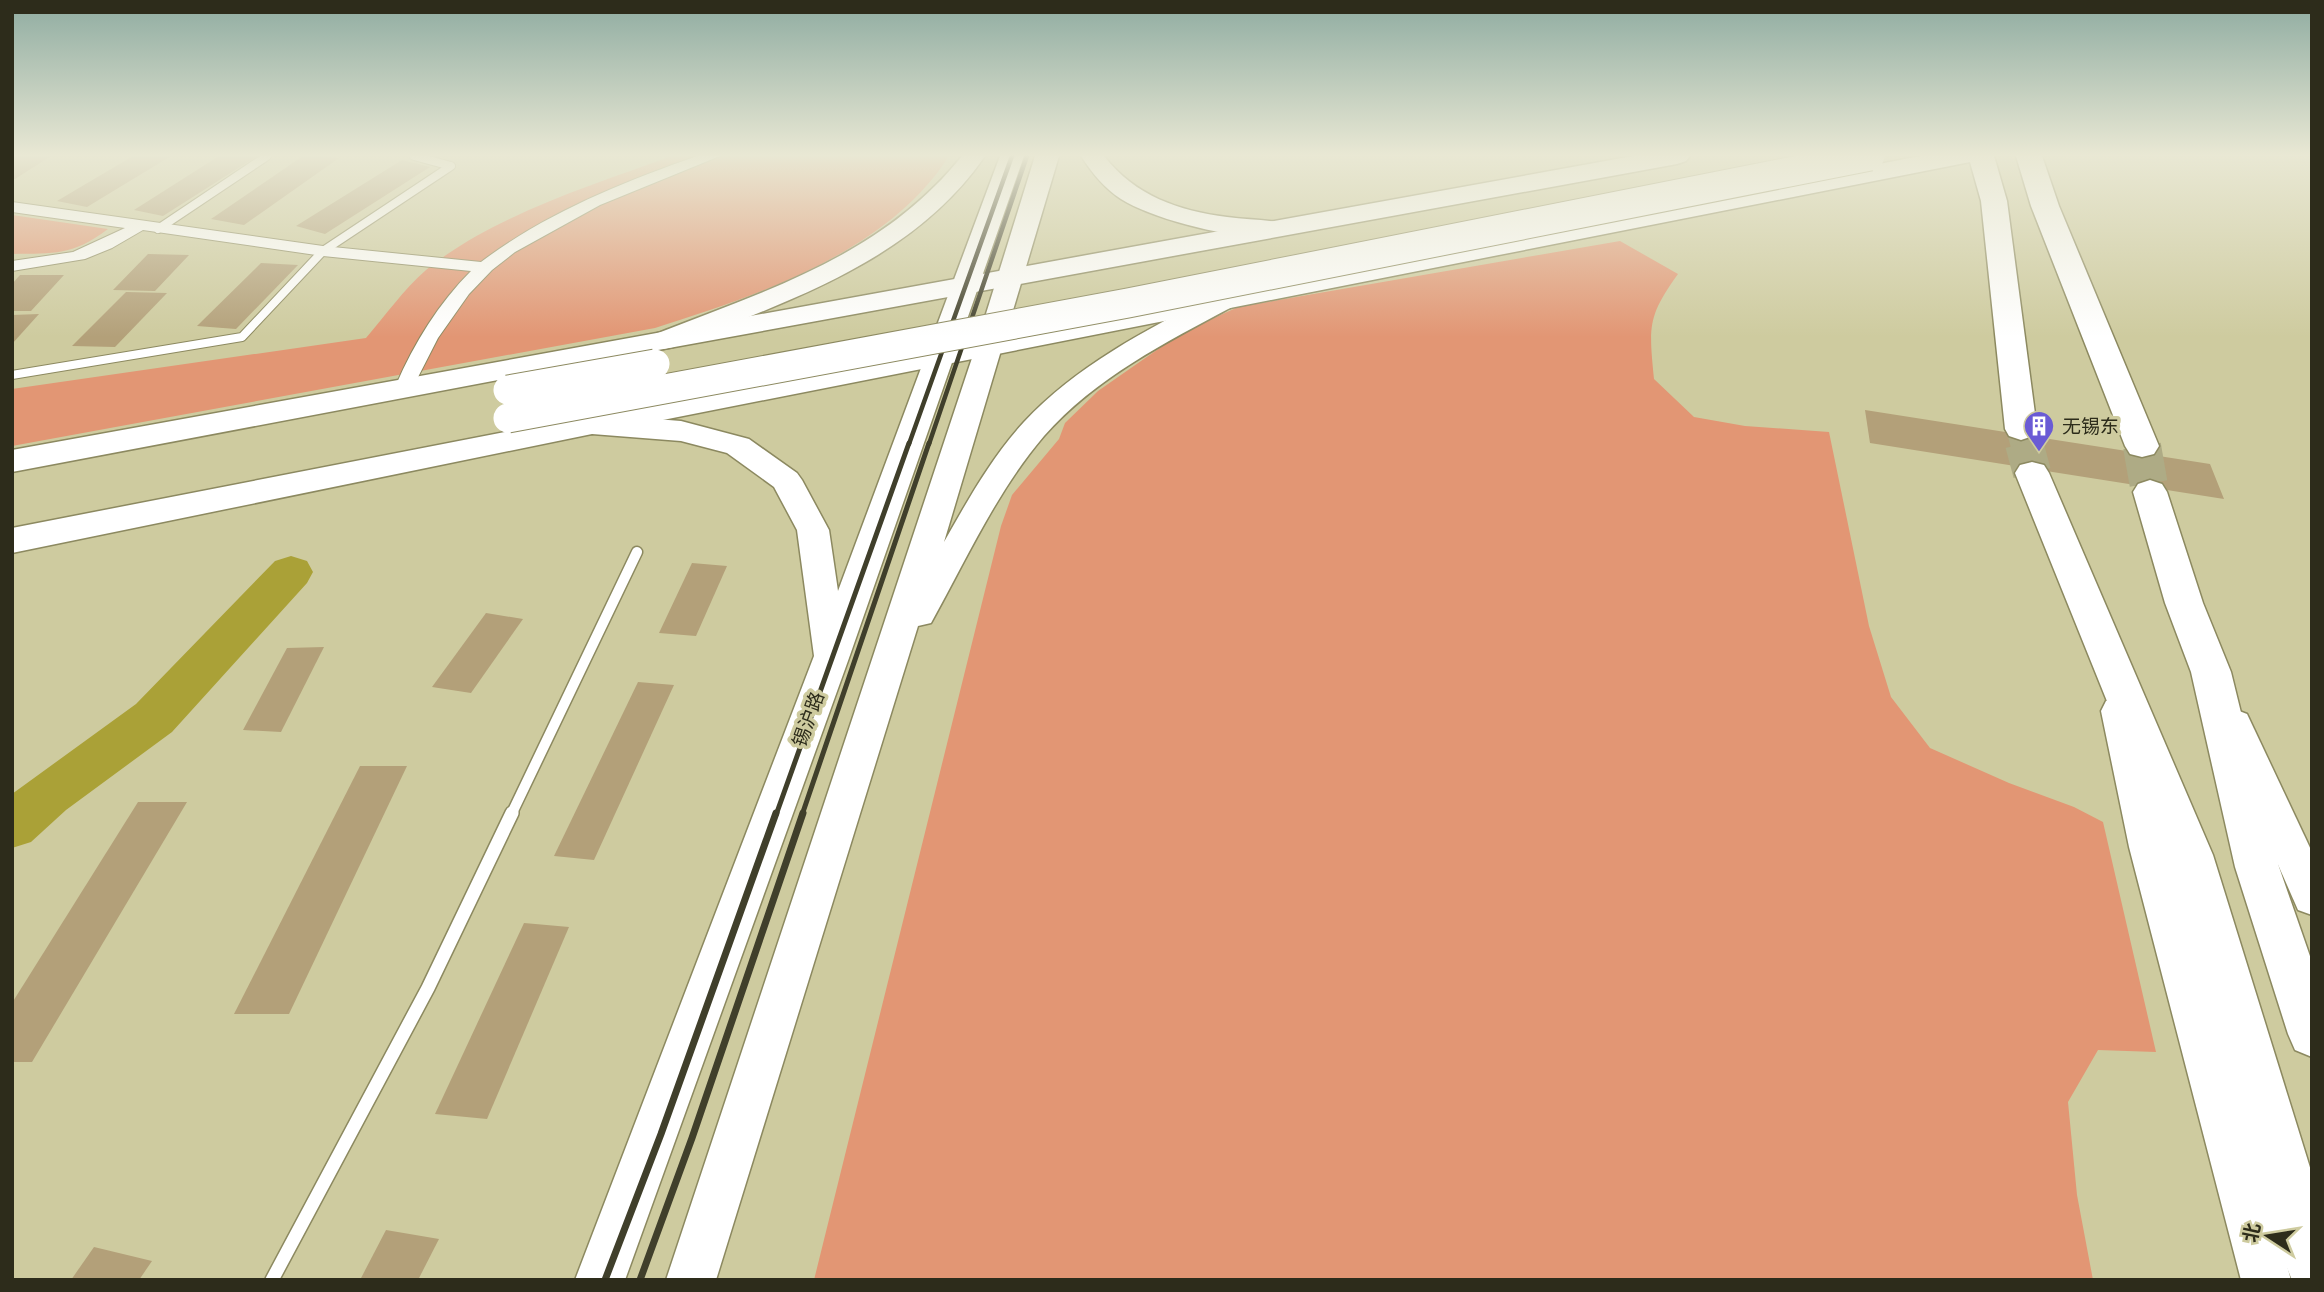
<svg xmlns="http://www.w3.org/2000/svg" width="2324" height="1292" font-family="Raleway,'Noto Sans SC',sans-serif">
<rect width="100%" height="100%" fill="#cecb9f"/>
<g fill="#e29674">
<path d="M672 156H949C888 252 757 296 655 328L12 446V389L366 338C385 316 404 289 426 270 492 216 592 185 672 156Z"/>
<path d="M12 215 108 229C72 256 55 253 12 254Z"/>
<path d="M1620 241 1678 274C1647 317 1649 327 1654 379L1694 417 1745 426 1829 432 1869 626 1891 697 1930 748 2009 783 2074 807 2103 822 2156 1052 2098 1050 2068 1102 2077 1195 2093 1280H814L1001 526 1012 495 1059 439 1065 423 1098 391 1174 338 1214 318 1238 307Z"/>
</g>
<g fill="none" stroke-linecap="round" stroke-linejoin="round">
<path fill="#aaa137" fill-rule="evenodd" d="M291 556 307 561 313 572 307 583 172 732 66 810 31 842 12 848V794L136 704 275 561Z"/>
</g>
<g fill="#b3a079">
<path d="M14 156H51L15 179H12Z"/>
<path d="M133 156H171L87 207 57 201Z"/>
<path d="M219 156H257L163 216 134 210Z"/>
<path d="M303 156 339 158 244 225 211 219Z"/>
<path d="M402 160 430 167 325 234 296 226Z"/>
<path d="M148 254 189 255 155 291 113 290Z"/>
<path d="M261 263 298 265 236 329 197 326Z"/>
<path d="M20 275H64L31 311H12V284Z"/>
<path d="M126 292 167 293 115 347 72 346Z"/>
<path d="M39 314 12 344V315Z"/>
<path d="M1865 410 2210 464 2224 499 1870 443Z"/>
<path d="M692 563 727 566 696 636 659 633Z"/>
<path d="M486 613 523 619 471 693 432 687Z"/>
<path d="M324 647 281 732 243 730 287 648Z"/>
<path d="M638 682 674 685 594 860 554 856Z"/>
<path d="M360 766H407L289 1014H234Z"/>
<path d="M138 802H187L32 1062H12V1003Z"/>
<path d="M524 923 569 927 487 1119 435 1114Z"/>
<path d="M386 1230 439 1239 418 1280H360Z"/>
<path d="M94 1247 152 1261 139 1280H71Z"/>
</g>
<g fill="none" stroke-linecap="round" stroke-linejoin="round">
<path stroke="#aeab85" stroke-width="29" stroke-dasharray="29 15" stroke-linecap="butt" d="M2021 429 2025 444"/>
<g stroke="#aeab85" stroke-width="38" stroke-dasharray="38 19" stroke-linecap="butt">
<path d="M2024 443 2032 473"/>
<path d="M2142 446 2150 492"/>
</g>
<g stroke="#8c8960" stroke-width="10">
<g id="lane-far2">
<path d="M158 229 267 156"/>
<path d="M12 375 242 337 323 251 451 166 414 156"/>
</g>
</g>
<g stroke="#8c8960" stroke-width="13">
<path id="lane-far1" d="M511 815 637 552"/>
</g>
<g stroke="#8c8960" stroke-width="16">
<path id="lane" d="M272 1280 428 988 512 813"/>
</g>
<g stroke="#8c8960" stroke-width="2">
<path id="street" d="M697 156H720L600 205 515 252 492 270 469 294 438 338 414 385 405 391 396 385C414 343 439 303 471 271L323 256 143 230 112 248 85 259 12 271V261L73 252 125 228 12 212V202L323 246 481 262C546 213 621 183 697 156Z"/>
</g>
<g stroke="#8c8960" stroke-width="3">
<g id="primary">
<path d="M962 156H985C912 262 787 301 673 347L663 349 653 347 649 341 653 335C767 290 882 256 962 156Z"/>
<path d="M1000 156H1024L849 658 625 1280H575L814 656 797 530 774 487 727 453 681 441 592 434 581 431 577 424 581 417 592 414 681 421 749 439 797 473 802 480 829 530 838 591Z"/>
<path d="M1035 156H1059L944 542C968 500 991 458 1024 422 1076 366 1146 330 1214 295L1223 293 1232 295 1236 301 1232 307C1166 342 1095 378 1044 436 997 491 966 560 931 623L918 626 716 1280H666L976 346Z"/>
<path d="M1081 156H1104C1135 196 1179 211 1227 217 1247 220 1268 219 1287 224L1291 229 1287 234C1247 244 1156 221 1121 199 1104 188 1092 173 1081 156Z"/>
<path d="M2119 697 2132 701 2137 711 2169 847 2291 1280H2241L2129 847 2101 711 2106 701Z"/>
<path d="M2234 709 2247 714 2312 852V915L2298 910 2216 724 2221 714Z"/>
</g>
</g>
<g stroke="#8c8960" stroke-width="3">
<g id="highway">
<path d="M1633 156H1690L1686 161 1677 164 636 354 12 472V450Z"/>
<path d="M1920 156H1994L2007 201 2037 429 2033 436 2021 440 2009 436 2005 429 1981 201 1970 162 592 434 12 553V528Z"/>
<path d="M2016 156H2042L2059 206 2159 446 2154 454 2142 457 2130 454 2125 446 2031 206Z"/>
<path d="M2032 462 2044 465 2049 473 2213 855 2312 1174V1280H2292L2285 1263 2169 855 2015 473 2020 465Z"/>
<path d="M2150 480 2162 484 2167 492 2203 603 2231 672 2279 867 2312 962V1057L2295 1050 2288 1034 2235 867 2191 672 2165 603 2133 492 2138 484Z"/>
</g>
</g>
<use href="#lane-far2" stroke="#fff" stroke-width="8"/>
<use href="#lane-far1" stroke="#fff" stroke-width="10"/>
<use href="#lane" stroke="#fff" stroke-width="13"/>
<use href="#street" fill="#fff" fill-rule="evenodd"/>
<use href="#primary" fill="#fff" fill-rule="evenodd"/>
<use href="#highway" fill="#fff" fill-rule="evenodd"/>
<g stroke="#403f2b" stroke-width="4.5">
<path d="M909 444 1012 156"/>
<path d="M929 444 1027 156"/>
</g>
<g stroke="#403f2b" stroke-width="5">
<path d="M776 815 909 443"/>
<path d="M802 815 929 443"/>
</g>
<g stroke="#403f2b" stroke-width="7">
<path d="M605 1280 661 1134 776 813"/>
<path d="M640 1280 692 1138 803 813"/>
</g>
<g stroke="#8c8960" stroke-width="31" stroke-linecap="butt">
<g id="highway-bridge">
<path d="M508 390 655 364"/>
<path d="M508 418 1128 303 1870 156"/>
</g>
</g>
<use href="#highway-bridge" stroke="#fff" stroke-width="29"/>
</g>
<linearGradient id="sky" x2="0" y2="1"><stop stop-color="#8faca1"/><stop offset="0.46" stop-color="#e9e8d4"/><stop offset="1" stop-color="#e9e8d4" stop-opacity="0"/></linearGradient>
<rect width="2324" height="337" fill="url(#sky)"/>
<defs>
<g id="building-pin" transform="scale(1.575)"><path d="M0 17L-7.5 6A9.5 9.5 0 1 1 7.5 6Z" fill="#6a5bd5" stroke="#cecb9f"/><path d="M-4-6H4V6H1V3H-1V6H-4ZM-2.5-4.3h1.7v1.8h-1.7ZM.8-4.3h1.7v1.8H.8ZM-2.5-1h1.7V.8h-1.7ZM.8-1h1.7V.8H.8Z" fill="#fff"/></g>
</defs>
<g fill-rule="evenodd">
<use href="#building-pin" x="2039" y="426"/>
</g>
<g text-anchor="middle" stroke-width="7" stroke-linejoin="round" paint-order="stroke">
<g font-size="19" fill="#2d2c1b" stroke="#cecb9f" text-anchor="start">
<text x="2062" y="433">无锡东</text>
</g>
<g font-size="19" fill="#2d2c1b" stroke="#cecb9f">
<text transform="translate(808 719) rotate(-70)" y="7">锡沪路</text>
</g>
</g>
<rect width="2324" height="1292" fill="none" stroke="#2d2c1b" stroke-width="28"/>
<g transform="translate(2268 1236) rotate(282)" stroke="#cecb9f" stroke-width="5" paint-order="stroke">
<path d="M0-5L12 26L0 18L-12 26Z" fill="#2d2c1b"/>
<text y="-10" font-size="19" font-weight="bold" text-anchor="middle" fill="#2d2c1b">北</text>
</g>
</svg>
